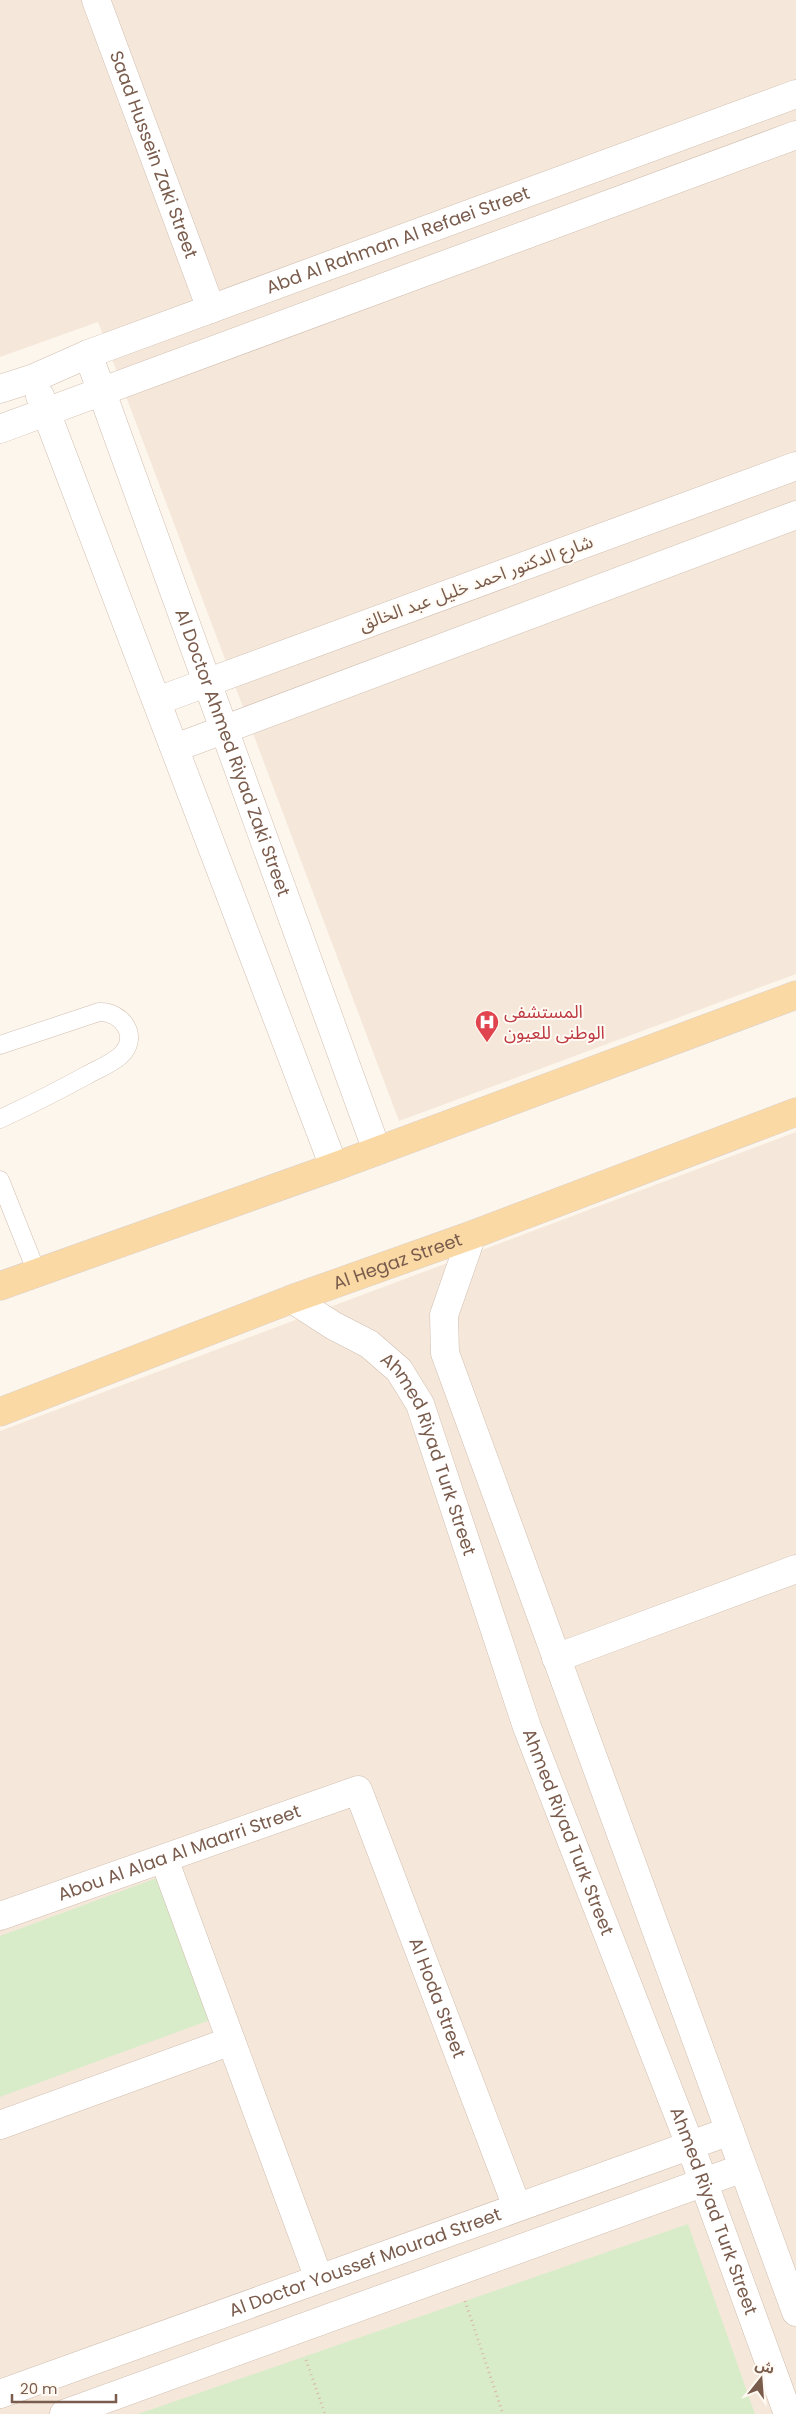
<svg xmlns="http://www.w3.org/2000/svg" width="796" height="2414" font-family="Poppins,'Noto Sans Arabic',sans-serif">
<rect width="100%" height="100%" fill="#fdf6ec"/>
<g fill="#f5e8da">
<path d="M0 0H796V974L399 1121 98 322 0 357Z"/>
<path d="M796 1132V2414H0V1431Z"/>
</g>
<g fill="#d8ecc9">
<path d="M157 1878 210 2020 0 2097V1936Z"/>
<path d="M688 2224 755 2414H138Z"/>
</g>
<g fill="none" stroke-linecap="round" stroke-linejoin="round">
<g stroke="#d1beb0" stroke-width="19">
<g id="lane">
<path d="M0 1045 99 1012C122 1011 141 1037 120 1056 111 1064 98 1069 87 1075 58 1091 30 1105 0 1119"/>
<path d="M0 1180 37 1273"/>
</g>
</g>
<g stroke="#d1beb0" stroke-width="29">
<g id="street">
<path id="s1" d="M96 0 211 309"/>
<path id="s2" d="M88 354 377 1151"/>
<path id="s3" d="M0 389 34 378 88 354 796 94"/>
<path d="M40 396 334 1167"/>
<path d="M0 429 796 135"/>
<path d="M157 701 796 466"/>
<path d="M175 748 796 515"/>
<path d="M472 1235 444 1315 445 1353 796 2312"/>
<path id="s4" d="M292 1299 334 1326 369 1344 399 1370 420 1404 527 1727 690 2145 788 2414"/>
<path d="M556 1658 796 1569"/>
<path d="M164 1859 319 2279"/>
<path id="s5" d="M0 1916 358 1790 517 2207"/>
<path d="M0 2125 231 2041"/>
<path id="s6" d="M0 2394 730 2131"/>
<path d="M64 2414 743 2168"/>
</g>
</g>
<g stroke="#dad1cd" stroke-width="29">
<g id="primary">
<path d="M0 1286 334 1167 796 995"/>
<path id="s7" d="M0 1412 292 1299 472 1235 796 1112"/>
</g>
</g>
<g stroke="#d9b8a5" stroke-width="3" stroke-dasharray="1 4" stroke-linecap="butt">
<path d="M465 2301 503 2414"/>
<path d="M306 2360 325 2414"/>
</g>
<use href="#lane" stroke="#fff" stroke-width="18"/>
<use href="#street" stroke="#fff" stroke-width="28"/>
<use href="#primary" stroke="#fbd9a5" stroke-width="28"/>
</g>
<defs>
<g id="hospital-pin" transform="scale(1.25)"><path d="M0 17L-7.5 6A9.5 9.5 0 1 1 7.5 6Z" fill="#e0444e" stroke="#fffaf3"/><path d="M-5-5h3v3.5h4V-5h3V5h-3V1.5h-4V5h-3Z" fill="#fff"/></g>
</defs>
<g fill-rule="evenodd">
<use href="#hospital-pin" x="487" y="1022"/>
</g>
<g text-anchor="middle" stroke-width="4" stroke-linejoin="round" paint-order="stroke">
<g font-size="18" fill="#7a5c4d" stroke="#fffaf3">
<text dy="6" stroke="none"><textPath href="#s1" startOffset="165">Saad Hussein Zaki Street</textPath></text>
<text dy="6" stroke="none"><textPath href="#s3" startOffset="425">Abd Al Rahman Al Refaei Street</textPath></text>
<text transform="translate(476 583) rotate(-20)" y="6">شارع الدكتور احمد خليل عبد الخالق</text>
<text dy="6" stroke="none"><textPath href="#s2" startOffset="424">Al Doctor Ahmed Riyad Zaki Street</textPath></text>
<text dy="6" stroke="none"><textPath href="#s7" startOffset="425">Al Hegaz Street</textPath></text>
<text dy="6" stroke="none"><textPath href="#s4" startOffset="218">Ahmed Riyad Turk Street</textPath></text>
<text dy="6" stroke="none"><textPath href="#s4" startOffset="622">Ahmed Riyad Turk Street</textPath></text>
<text dy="6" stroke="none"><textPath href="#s5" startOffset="190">Abou Al Alaa Al Maarri Street</textPath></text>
<text dy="6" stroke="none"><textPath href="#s5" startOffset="602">Al Hoda Street</textPath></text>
<text dy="6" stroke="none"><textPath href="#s4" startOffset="1028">Ahmed Riyad Turk Street</textPath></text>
<text dy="6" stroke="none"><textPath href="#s6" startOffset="388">Al Doctor Youssef Mourad Street</textPath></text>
</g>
<g font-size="18" fill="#be3a42" stroke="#fffaf3" text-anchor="start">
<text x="504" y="1018">المستشفى<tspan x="504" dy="21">الوطنى للعيون</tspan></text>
</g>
</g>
<g transform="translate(761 2379) rotate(17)" stroke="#fffaf3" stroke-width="4" paint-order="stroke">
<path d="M0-4L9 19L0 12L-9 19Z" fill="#7a5c4d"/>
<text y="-8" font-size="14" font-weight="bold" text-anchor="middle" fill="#7a5c4d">ش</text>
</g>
<path d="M12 2394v8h104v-8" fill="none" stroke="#7a5c4d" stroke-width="2.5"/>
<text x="20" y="2394" font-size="15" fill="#7a5c4d" stroke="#fffaf3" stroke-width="4" paint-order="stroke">20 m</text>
</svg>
